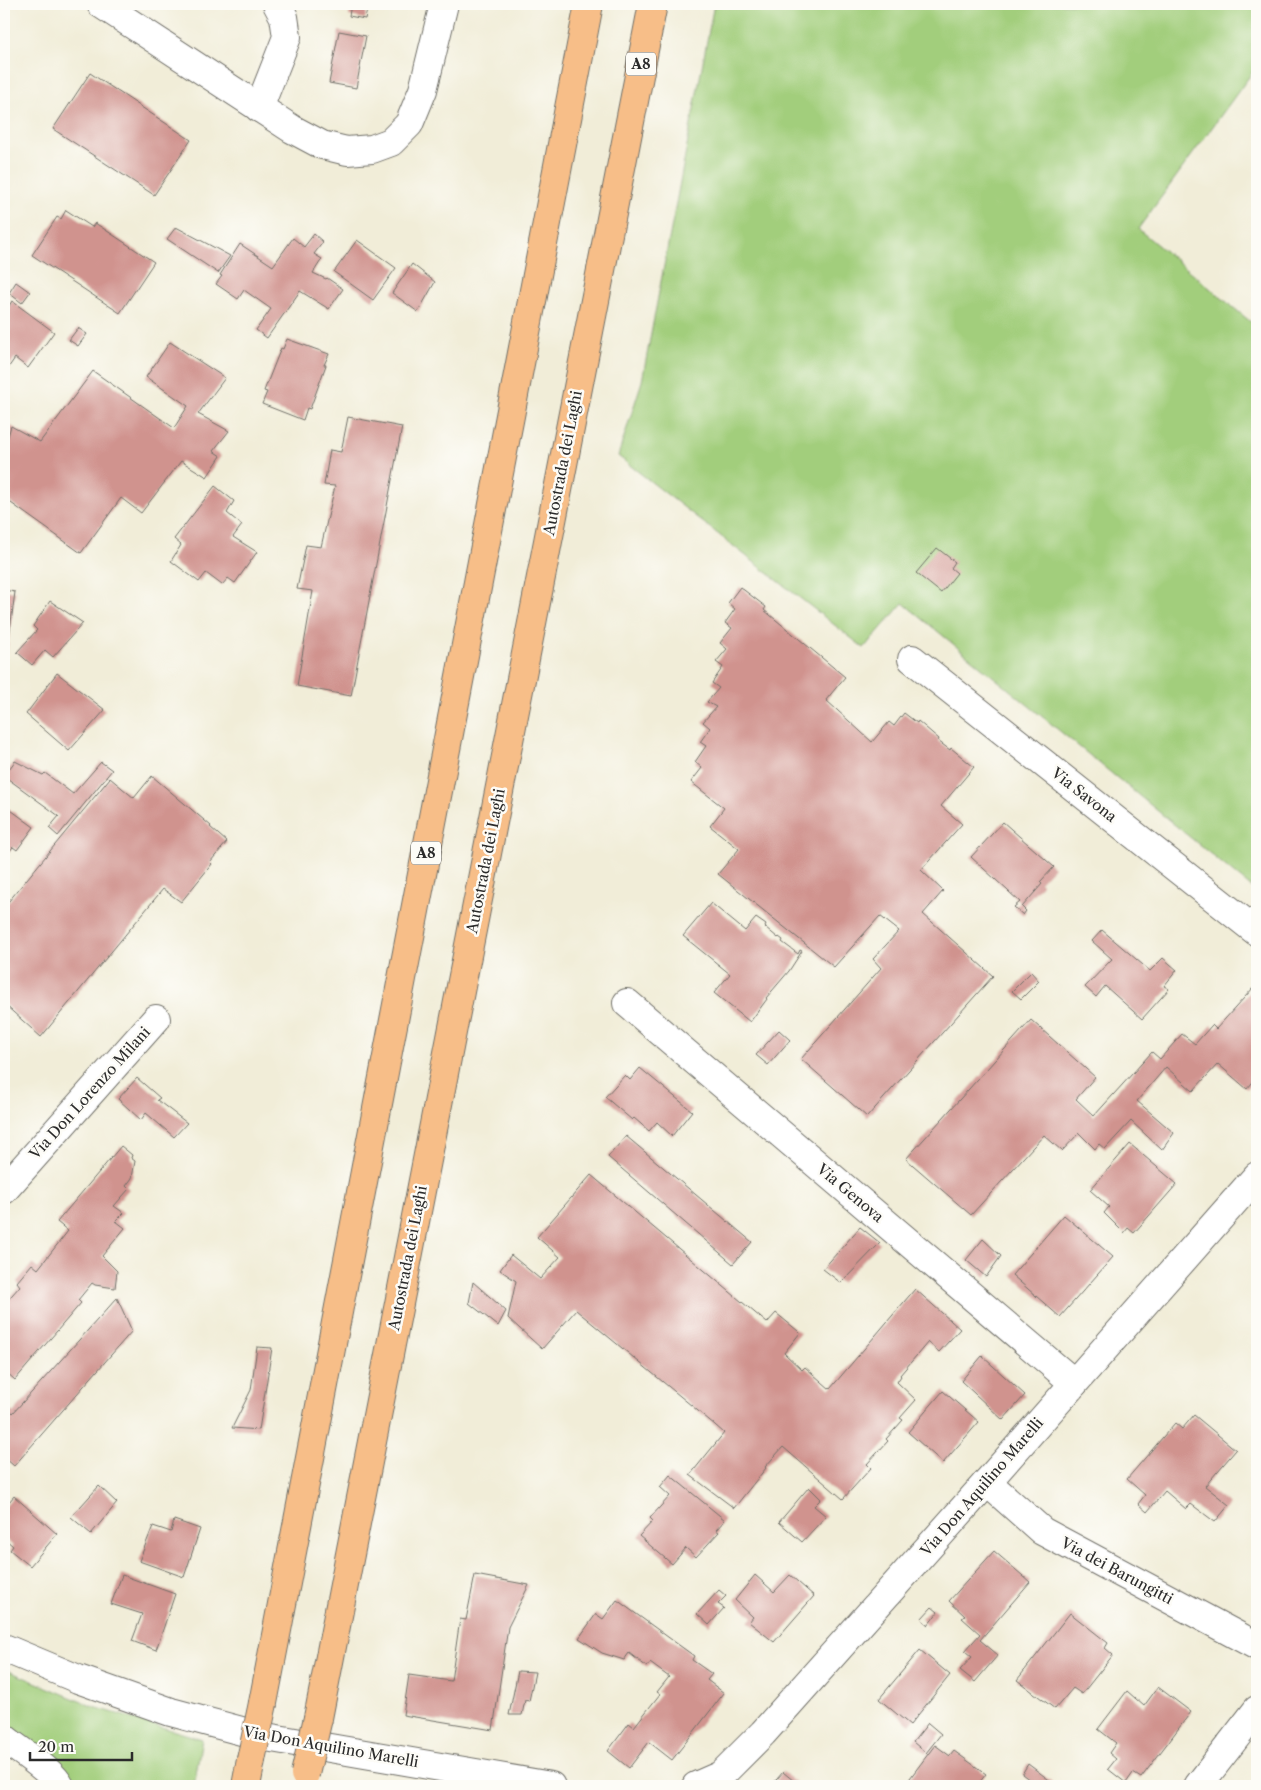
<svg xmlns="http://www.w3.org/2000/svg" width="1261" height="1790" font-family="'Libre Caslon Text',serif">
<rect width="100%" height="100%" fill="#fdfcf7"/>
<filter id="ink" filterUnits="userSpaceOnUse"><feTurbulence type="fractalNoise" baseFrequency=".02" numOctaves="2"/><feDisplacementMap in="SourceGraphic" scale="10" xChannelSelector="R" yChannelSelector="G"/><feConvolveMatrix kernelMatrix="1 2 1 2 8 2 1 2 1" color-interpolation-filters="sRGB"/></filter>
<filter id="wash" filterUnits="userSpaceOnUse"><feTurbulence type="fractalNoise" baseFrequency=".0096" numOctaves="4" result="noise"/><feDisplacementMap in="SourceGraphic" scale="20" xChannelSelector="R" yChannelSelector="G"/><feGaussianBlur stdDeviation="1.12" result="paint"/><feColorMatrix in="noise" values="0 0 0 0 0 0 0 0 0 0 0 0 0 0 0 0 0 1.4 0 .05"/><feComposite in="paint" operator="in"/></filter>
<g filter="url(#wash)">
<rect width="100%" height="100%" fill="#f1edd8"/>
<g fill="#a2ce7b" stroke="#667c53">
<path d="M714 4H1257V66L1138 229 1257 327V892L903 603 864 648 618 456 642 381Z"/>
<path d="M4 1669 94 1707 202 1739 194 1786H80L41 1751 4 1723Z"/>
</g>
<g id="blocks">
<g fill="#d0938e">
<path d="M351 4H368L365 19 349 16Z"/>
<path d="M339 31 366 36 356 88 329 83Z"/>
<path d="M90 73 191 140 154 195 53 129Z"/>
<path d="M66 210 92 227 95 223 154 262 120 313 32 255 57 217 61 219Z"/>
<path d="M176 227 230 256 218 273 167 239Z"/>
<path d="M314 234 323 242 314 254 322 259 313 273 326 279 327 278 343 289 329 309 300 291 267 338 256 330 271 309 244 290 238 299 216 284 222 276 220 275 240 244 273 266 293 238 304 247Z"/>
<path d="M357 240 396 268 373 300 334 272Z"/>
<path d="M412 264 435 282 418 312 392 293Z"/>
<path d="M16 282 30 292 22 303 9 293Z"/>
<path d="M12 301 54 332 28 368 15 358 6 371 4 370V314Z"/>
<path d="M78 328 87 334 78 346 69 340Z"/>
<path d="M287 339 329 354 324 365H326L310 409 307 408 303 420 262 404 267 392 264 391 281 348 283 349Z"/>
<path d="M170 342 225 378 198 414 229 431 213 451 221 456 207 477 181 461 141 513 121 498 81 553 4 498V450L11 426 40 442 93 371 174 428 188 406 146 377Z"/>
<path d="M348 417 402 427 351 696 297 686 313 591 297 589 306 545 321 547 335 486 324 485 330 450 341 452Z"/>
<path d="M215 486 234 501 227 513 242 525 233 537 257 552 235 583 228 578 222 585 206 573 199 582 171 561 181 545 174 539Z"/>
<path d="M937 548 955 562 951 568 957 573 941 593 916 573Z"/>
<path d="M740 587 766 607 764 610 845 677 826 700 872 742 889 722 894 726 904 713 917 723 918 721 939 739 938 741 950 750 951 748 974 767 941 806 962 824 921 870 943 891 923 914 993 976 867 1117 801 1059 881 968 873 959 899 931 880 916 834 967 718 874 739 849 710 826 724 808 691 782 702 768 695 762 706 746 700 742 710 728 703 722 716 707 707 702 719 688 712 683 723 667 716 662 727 649 720 643 732 628 725 623 735 609 728 603Z"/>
<path d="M4 590 15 592 7 653 4 652Z"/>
<path d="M50 601 83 623 53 657 45 650 32 665 17 652 37 630 33 626Z"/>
<path d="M57 673 105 710 69 751 26 714Z"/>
<path d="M15 761 43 775 45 773 73 794 101 762 112 770 58 836 49 828 59 816 4 776Z"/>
<path d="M152 776 211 826 210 827 227 842 210 862 212 864 181 902 163 889 41 1037 4 1004V907L110 778 134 798Z"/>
<path d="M4 805 34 827 17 850 13 847 4 858Z"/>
<path d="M1003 822 1054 867 1040 882 1042 884 1022 907 1026 911 1023 915 1014 907 1020 902 971 857Z"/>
<path d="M711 903 745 931 756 918 766 925 765 927 778 938 779 937 783 940 782 942 798 954 800 950 802 951 789 971 766 998 767 999 750 1022 714 993 730 974 683 936Z"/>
<path d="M1102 930 1150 971 1163 958 1177 970 1164 986 1169 989 1142 1019 1105 986 1096 997 1085 987 1112 959 1092 941Z"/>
<path d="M1031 972 1039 981 1021 999 1012 991Z"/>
<path d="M1254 987 1257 990V1077L1247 1089 1218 1064 1193 1091 1166 1067 1137 1101 1174 1133 1162 1150 1131 1121 1105 1149 1099 1144 1095 1149 1079 1133 1062 1151 1044 1135 971 1215 906 1159 1031 1020 1095 1077 1076 1099 1094 1116 1152 1052 1160 1059 1182 1034 1195 1044 1212 1025 1216 1029Z"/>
<path d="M779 1030 790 1040 768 1065 756 1055Z"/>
<path d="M640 1068 692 1111 672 1136 657 1122 649 1131 634 1118 632 1120 605 1097 625 1075 630 1080Z"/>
<path d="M137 1078 160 1098 157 1100 187 1123 174 1137 146 1113 141 1120 118 1099Z"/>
<path d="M626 1136 752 1242 733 1264 608 1157Z"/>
<path d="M1130 1144 1177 1184 1134 1233 1128 1228 1124 1233 1104 1213 1109 1207 1090 1190Z"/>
<path d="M121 1146 132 1155 131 1158 135 1161 132 1178 126 1186 129 1189 114 1206 124 1213 116 1221 125 1228 102 1256 117 1271 115 1288 95 1285 92 1283 78 1300 81 1303 15 1380 4 1370V1304L20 1286 17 1282 32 1264 38 1269 68 1231 57 1222Z"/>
<path d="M591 1175 767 1323 776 1313 798 1331 800 1333 784 1353 802 1370 805 1367 830 1389 915 1289 960 1329 939 1352 928 1342 900 1375 901 1376 897 1382 916 1400 900 1418 903 1420 886 1439 888 1441 867 1464 871 1468 843 1499 783 1447 765 1467 766 1468 734 1508 690 1475 724 1433 715 1425 576 1310 542 1349 508 1318 516 1281 500 1270 511 1255 540 1279 560 1257 537 1237Z"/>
<path d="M1064 1215 1113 1257 1060 1317 1012 1275Z"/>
<path d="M860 1227 880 1243 841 1283 823 1269Z"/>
<path d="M983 1239 1001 1256 986 1277 966 1260Z"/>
<path d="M473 1282 506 1311 498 1326 469 1303Z"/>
<path d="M117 1298 132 1331 14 1466 4 1457V1408L6 1406 13 1413Z"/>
<path d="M257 1347 272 1348 259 1430 232 1428 251 1390Z"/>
<path d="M982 1356 1025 1395 1003 1420 961 1381Z"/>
<path d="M943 1391 979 1422 943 1463 908 1432Z"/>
<path d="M1194 1415 1236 1450 1205 1486 1229 1505 1215 1522 1191 1504 1186 1509 1165 1491 1147 1512 1138 1504 1145 1495 1127 1479 1175 1423 1182 1429Z"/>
<path d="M670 1475 725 1520 716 1530 719 1532 696 1557 686 1548 672 1564 639 1536 653 1521 650 1518 670 1496 660 1487Z"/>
<path d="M99 1486 117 1503 91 1534 71 1517Z"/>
<path d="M809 1487 821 1499 814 1506 826 1516 802 1542 779 1522Z"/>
<path d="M14 1496 57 1534 30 1566 10 1550 13 1546 4 1538V1508Z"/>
<path d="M174 1520 200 1529 184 1577 139 1561 153 1526 171 1532Z"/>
<path d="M994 1551 1030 1582 980 1640 998 1655 975 1682 960 1670 972 1657 965 1651 980 1634 962 1618 965 1616 949 1601Z"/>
<path d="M122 1575 175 1594 156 1650 132 1641 142 1614 111 1604Z"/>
<path d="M475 1575 529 1585 508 1627 493 1730 403 1715 409 1675 451 1681 460 1619 466 1620Z"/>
<path d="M755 1575 774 1592 790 1575 814 1596 774 1642 749 1622 753 1617 735 1600Z"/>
<path d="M719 1590 726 1596 718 1604 724 1608 709 1625 697 1614Z"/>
<path d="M617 1600 694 1656 692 1660 712 1674 707 1680 724 1693 672 1760 649 1742 629 1768 608 1751 629 1723 634 1727 660 1694 657 1692 669 1677 650 1663 647 1667 629 1653 624 1660 602 1653 579 1638 596 1614 603 1619Z"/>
<path d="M932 1607 938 1612 928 1625 921 1619Z"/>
<path d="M1070 1613 1108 1643 1105 1648 1113 1655 1082 1694 1073 1688 1055 1709 1017 1680Z"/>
<path d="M920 1650 950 1675 910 1725 879 1699Z"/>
<path d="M518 1671 535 1672 529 1701 525 1700 522 1715H509Z"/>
<path d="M1158 1687 1191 1712 1141 1778 1133 1773 1126 1783 1108 1769 1116 1759 1109 1753 1116 1743 1098 1729 1127 1691 1144 1706Z"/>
<path d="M928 1723 941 1734 926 1753 913 1742Z"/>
<path d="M935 1745 950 1756 954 1751 986 1774 979 1783 982 1786H904Z"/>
<path d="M1028 1764 1052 1782 1049 1786H1038L1022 1774Z"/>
<path d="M783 1772 800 1786H771Z"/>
</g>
</g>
</g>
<g filter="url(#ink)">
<use href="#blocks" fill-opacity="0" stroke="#706f68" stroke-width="1"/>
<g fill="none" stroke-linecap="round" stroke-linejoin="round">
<g stroke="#706f68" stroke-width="30">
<g id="minor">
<path d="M101 4 292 129 322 145 347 151 372 149 391 142 409 124 423 90 444 4"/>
<path d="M259 108 287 37 284 17 277 4"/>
<path d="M912 659 1257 932"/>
<path d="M627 1003 1074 1383"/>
<path d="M4 1190 156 1019"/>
<path d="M987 1482 1042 1531 1257 1646"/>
<path d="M4 1648 78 1679 171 1712 260 1736 551 1786"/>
<path d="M4 1738C18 1750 53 1771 60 1786"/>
<path d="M696 1786 721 1775 763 1733 987 1482 1257 1176"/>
<path d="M1198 1786 1257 1710"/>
</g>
</g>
<g stroke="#706f68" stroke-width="30">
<g id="highway">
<path d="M263 1703 589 4"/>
<path d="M318 1718 653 4"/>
<path d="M246 1786 251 1760"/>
</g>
</g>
<use href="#minor" stroke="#fff" stroke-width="28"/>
<use href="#highway" stroke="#f7be88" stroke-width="28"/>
<g stroke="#706f68" stroke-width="30" stroke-linecap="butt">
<g id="highway-bridge">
<path d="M251 1760 263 1703"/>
<path d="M305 1774 318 1718"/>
</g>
</g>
<use href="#highway-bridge" stroke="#f7be88" stroke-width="28"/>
</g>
</g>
<g text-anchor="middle" stroke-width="5" stroke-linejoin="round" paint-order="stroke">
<g fill="#fdfcf7" stroke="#6a6a68" stroke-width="1">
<rect x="626" y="52.5" width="30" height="23" rx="4"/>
<rect x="411" y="841.5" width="30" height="23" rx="4"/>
</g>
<g font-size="14" font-weight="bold" fill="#2b2b2b">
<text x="641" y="69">A8</text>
<text x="426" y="858">A8</text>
</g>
<g font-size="15" fill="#2b2b2b" stroke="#fdfcf7">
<text transform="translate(563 463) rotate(-79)" y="5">Autostrada dei Laghi</text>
<text transform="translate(1084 795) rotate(38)" y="5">Via Savona</text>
<text transform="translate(486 861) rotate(-79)" y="5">Autostrada dei Laghi</text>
<text transform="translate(90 1093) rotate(-48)" y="5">Via Don Lorenzo Milani</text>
<text transform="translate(850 1193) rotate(40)" y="5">Via Genova</text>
<text transform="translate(408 1258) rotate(-79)" y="5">Autostrada dei Laghi</text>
<text transform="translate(982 1487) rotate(-49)" y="5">Via Don Aquilino Marelli</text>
<text transform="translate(1117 1571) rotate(28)" y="5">Via dei Barungitti</text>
<text transform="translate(331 1747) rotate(10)" y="5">Via Don Aquilino Marelli</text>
</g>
</g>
<rect width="1261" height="1790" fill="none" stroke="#fdfcf7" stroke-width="20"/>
<path d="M30 1752v8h102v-8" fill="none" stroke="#2b2b2b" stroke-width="2.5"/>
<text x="38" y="1752" font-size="15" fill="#2b2b2b" stroke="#fdfcf7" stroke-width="4" paint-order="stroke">20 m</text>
</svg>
